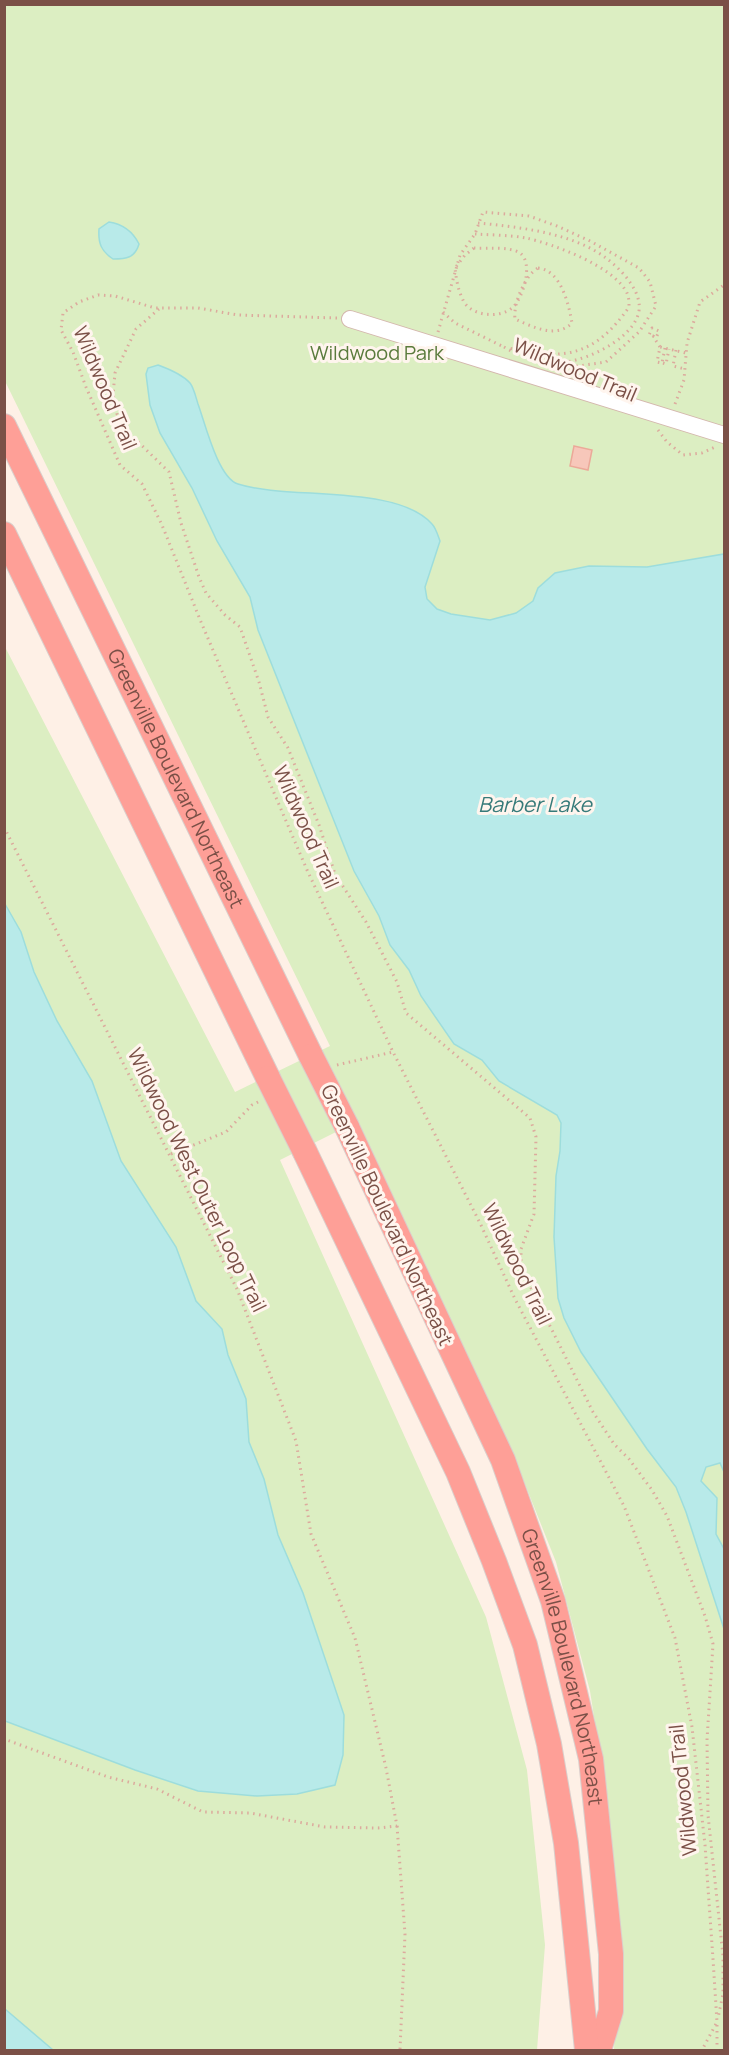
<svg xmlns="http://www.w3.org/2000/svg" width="729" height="2055" font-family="Manrope,sans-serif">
<rect width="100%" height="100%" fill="#fef0e6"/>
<path fill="#dceec2" d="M5 5H724V2050H614L619 1936 608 1805 590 1691 556 1562 515 1459 358 1121 280 1160 486 1617 527 1770 545 1945 537 2050H53L5 2009 4 645 235 1092 330 1046 5 381Z"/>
<g fill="#b8eae9" stroke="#9ddddc" stroke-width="1.5">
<path d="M109 222C122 224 133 232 139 244 135 258 126 259 113 259 101 251 98 243 99 229Z"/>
<path d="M158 365C169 369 182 374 190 383 194 388 196 398 198 404 205 423 218 478 238 484 287 500 397 484 432 524 436 528 438 536 440 541L425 587 427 599 437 609 451 614 490 620 516 613 533 601 538 588 555 573 589 566 647 567 724 554V1472L720 1463 706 1467 701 1481 717 1498 716 1534 724 1549V1629L686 1512 676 1487 647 1449 581 1352 564 1318 558 1298 554 1237 556 1176 560 1151 561 1123 557 1115 499 1081 482 1060 454 1044 421 996 409 970 390 945 379 916 354 871 258 630 250 597 217 541 192 488 160 433 150 405 146 374 148 368Z"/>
<path d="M5 904 21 932 34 972 57 1021 92 1081 121 1161 176 1247 196 1301 222 1329 228 1355 246 1399 249 1442 264 1479 278 1535 303 1593 344 1715 343 1755 335 1785 297 1794 257 1796 198 1791 135 1770 5 1721Z"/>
<path d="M5 2009 53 2050H5Z"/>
</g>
<path fill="#f7c7ba" stroke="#eba999" stroke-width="1.5" d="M574 446 592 450 588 470 570 466Z"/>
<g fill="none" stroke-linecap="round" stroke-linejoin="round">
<g stroke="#d4b7ad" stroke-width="18">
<path id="minor" d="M350 319 724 435"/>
</g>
<g stroke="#dacecb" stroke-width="26">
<g id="highway">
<path id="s1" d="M4 426 311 1056"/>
<path d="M4 534 268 1078"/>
<path id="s2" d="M347 1127 503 1460 553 1601 591 1759 611 1954V2011L599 2050"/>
<path d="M305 1152 458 1472 494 1561 525 1645 549 1744 566 1843 587 2050"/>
</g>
</g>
<g stroke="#dcaa9d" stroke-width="3" stroke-dasharray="1.5 4.5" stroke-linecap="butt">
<path d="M478 223C519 227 573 233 606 258 622 270 645 294 638 315 629 343 576 366 549 363"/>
<path d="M475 234C491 235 510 235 526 238 553 244 614 266 627 293 629 297 629 302 629 307 595 356 564 361 509 348"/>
<path d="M474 248C487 249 509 246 520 253 534 263 523 299 512 308 499 319 470 316 463 300 458 290 456 278 455 268L465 255Z"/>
<path d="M538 268C561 270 569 305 572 323 556 339 533 327 515 319 513 304 525 275 538 268Z"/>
<path d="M159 309 136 329 115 373 113 395 117 414 129 433 169 472 181 523 199 577 206 593 225 615 240 627 259 682 268 717 288 748 319 825 335 874 366 922 397 982 406 1013 530 1118 536 1137 534 1214 521 1249V1261L528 1282 593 1412 614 1444 629 1459 652 1490 667 1516 705 1616 713 1644 707 1740 708 1815 723 1956V1994L718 2018"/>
<path d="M443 312 455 323 504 347"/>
<path d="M337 318 238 315 198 308H155L115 296 98 295 79 302 63 313 61 330 73 352 86 387 120 465 142 484 162 525 201 622 307 870 393 1052 480 1223 515 1299 624 1506 675 1638 692 1727 705 1845 713 1959 717 2022 702 2050"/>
<path d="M438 332 460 255 475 234 483 212 529 216 557 226 590 241 639 268 650 282 656 306 639 332 606 362 564 368"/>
<path d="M653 336 656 338 659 331 652 328 649 335 653 336 660 347"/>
<path d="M504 347 513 352"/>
<path d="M665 348 662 363 657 362 660 347 686 353"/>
<path d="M676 350 673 366 685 369"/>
<path d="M663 363 666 364 669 349"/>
<path d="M675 404 684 380 687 343 700 302 724 285"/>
<path d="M658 430 667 442 683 455 702 453 715 447"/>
<path d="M4 827 237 1289 296 1441 311 1534 355 1638 386 1768 397 1826 378 1828 325 1827 250 1813 203 1812 157 1789 108 1777 4 1739"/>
<path d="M337 1065 393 1052"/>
<path d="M171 1154 226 1132 252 1105 260 1101"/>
<path d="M397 1826 405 1934 400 2050"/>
<path d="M717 2025V2050"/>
</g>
<use href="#minor" stroke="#fff" stroke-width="16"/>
<use href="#highway" stroke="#fe9f97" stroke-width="24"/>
<g stroke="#dacecb" stroke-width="26" stroke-linecap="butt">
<g id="highway-bridge">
<path d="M311 1056 347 1127"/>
<path d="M268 1078 305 1152"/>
</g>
</g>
<use href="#highway-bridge" stroke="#fe9f97" stroke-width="24"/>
</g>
<g text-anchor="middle" stroke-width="6" stroke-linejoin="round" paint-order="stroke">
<g font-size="20" fill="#5a7b3c" stroke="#fff5ee">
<text x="377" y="360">Wildwood Park</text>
</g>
<g font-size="20" fill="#7b5047" stroke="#fff5ee">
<text transform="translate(575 370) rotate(23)" y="7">Wildwood Trail</text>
<text transform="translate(105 388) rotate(67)" y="7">Wildwood Trail</text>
<text dy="7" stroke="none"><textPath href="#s1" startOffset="392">Greenville Boulevard Northeast</textPath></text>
<text transform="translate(306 827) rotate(66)" y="7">Wildwood Trail</text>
<text transform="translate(197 1180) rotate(64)" y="7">Wildwood West Outer Loop Trail</text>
<text transform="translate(387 1215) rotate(65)" y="7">Greenville Boulevard Northeast</text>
<text transform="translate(517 1264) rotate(64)" y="7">Wildwood Trail</text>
<text dy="7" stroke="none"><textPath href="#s2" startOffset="584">Greenville Boulevard Northeast</textPath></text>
<text transform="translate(683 1790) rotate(-96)" y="7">Wildwood Trail</text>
</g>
<g font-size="21" font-style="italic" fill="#367a79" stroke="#fff5ee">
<text x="535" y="812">Barber Lake</text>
</g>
</g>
<rect width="729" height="2055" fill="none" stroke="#7b5047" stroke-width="12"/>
</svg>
